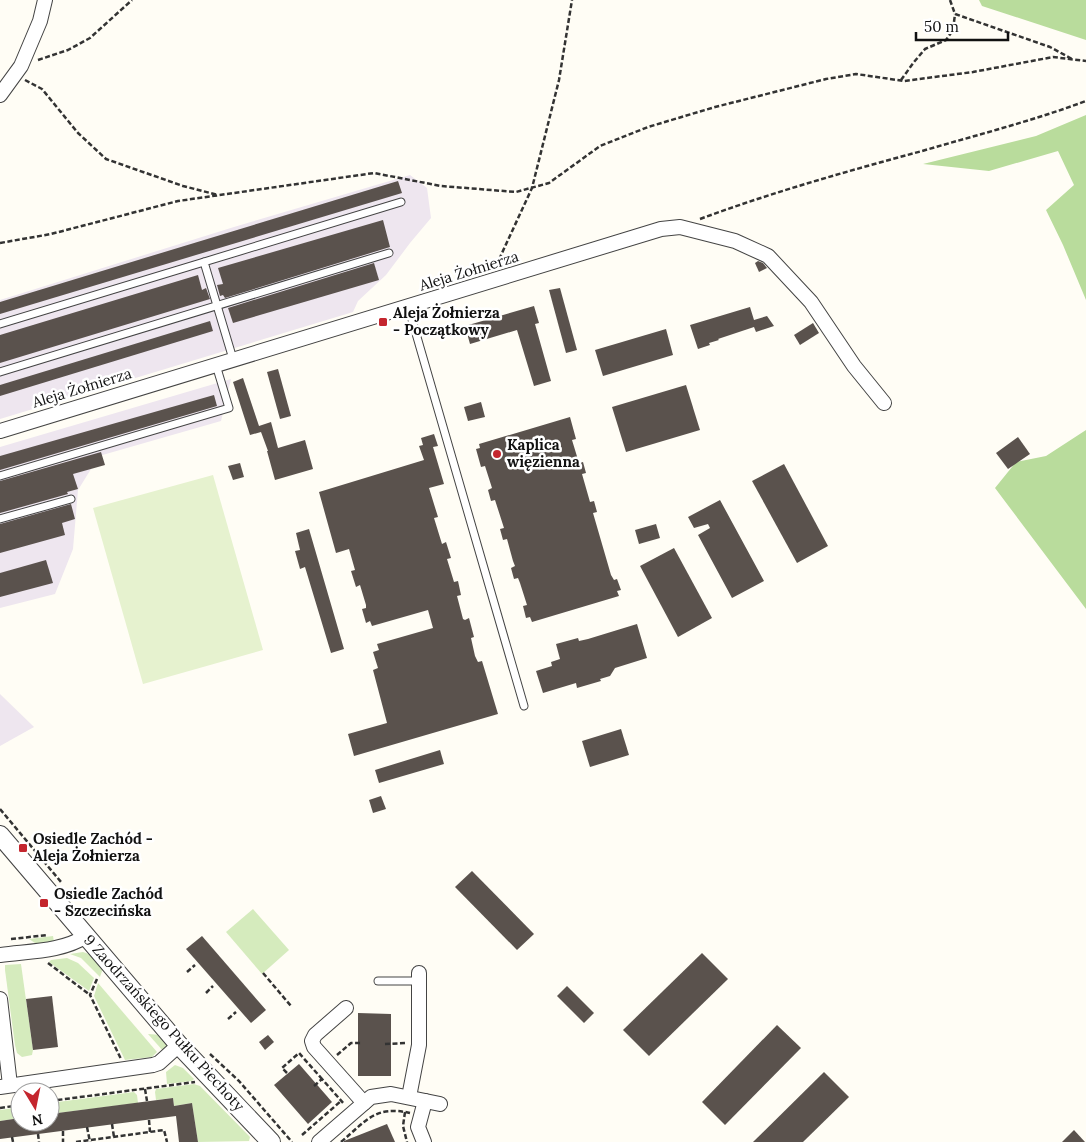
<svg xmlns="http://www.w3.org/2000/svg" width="1086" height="1142" font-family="Lora,serif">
<rect width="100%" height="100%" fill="#fffdf5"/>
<g fill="#eee6ef">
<path d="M410 175 427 188 431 218 410 243 386 275 358 301 353 312 0 419V300L234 227Z"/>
<path d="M231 379 221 421 99 456 78 490 73 549 55 594 0 608V447Z"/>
<path d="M0 694 34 727 0 746Z"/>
</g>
<g fill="#d5ebbd">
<path d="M253 909 289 950 262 974 226 932Z"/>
<path d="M53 936 54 942 38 945 29 939Z"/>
<path d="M83 952 92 955 103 968 100 977 81 958 70 954Z"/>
<path d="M67 958 78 963 94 978 89 991 49 962 51 960Z"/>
<path d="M21 964 33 1050 32 1055 22 1057 17 1053 15 1045 5 970V965Z"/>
<path d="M98 983 157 1052 152 1057 125 1060 94 996Z"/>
<path d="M148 1034 162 1035 170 1043 164 1052Z"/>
<path d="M175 1065 183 1068 194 1079 192 1081 167 1084 166 1072Z"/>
<path d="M194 1084 200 1086 250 1137 249 1141 198 1142 192 1103 174 1106 173 1098 156 1100 155 1092 156 1089Z"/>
<path d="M134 1092 137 1095 138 1103 50 1114V1103Z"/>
<path d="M20 1107V1118L0 1121V1110Z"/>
</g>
<g fill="#b9dc9c">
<path d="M979 0H1086V40L982 6Z"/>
<path d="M1086 115V300L1063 245 1046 210 1074 185 1058 151 989 171 923 164 1036 136Z"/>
<path d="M1086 430V609L995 488 1016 462 1046 456Z"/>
</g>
<path fill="#e6f2cf" d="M213 475 263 650 143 684 93 508Z"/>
<g fill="#5a524d">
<path d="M398 181 402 193 0 314V302Z"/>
<path d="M383 220 390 247 225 298 223 295 220 296 217 285 223 284 218 268Z"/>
<path d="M758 261 763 263 767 268 759 272 755 263Z"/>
<path d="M374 263 379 280 233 323 228 308Z"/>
<path d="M198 275 202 290 206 288 210 299 0 363V335Z"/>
<path d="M560 288 577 350 566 353 549 290Z"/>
<path d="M534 306 539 323 535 324 551 381 534 386 517 330 470 344 465 326Z"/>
<path d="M750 307 754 320 767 316 774 326 756 332 754 327 718 339 719 340 709 343 710 345 698 349 690 325Z"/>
<path d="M210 321 213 331 0 396V385Z"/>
<path d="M813 323 819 333 800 345 794 335Z"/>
<path d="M666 329 673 355 603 376 595 350Z"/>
<path d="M278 369 291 416 280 419 267 372Z"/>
<path d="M243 378 259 426 271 422 278 448 305 440 313 469 275 480 267 451H268L261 432 250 435 233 382Z"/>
<path d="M686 385 700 430 626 452 612 407Z"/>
<path d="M214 395 217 406 0 470V456Z"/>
<path d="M481 402 485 417 468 421 464 407Z"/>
<path d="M570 417 576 439 572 440 579 463 583 462 586 473 582 474 590 502 594 501 597 512 593 513 611 575 614 580 617 579 621 590 617 591 619 596 532 622 530 617 526 618 523 606 527 605 520 583 518 578 514 579 511 568 515 566 513 561 507 539 503 540 500 529 504 528 495 500 491 501 488 490 492 488 485 466 481 467 476 449 480 448 479 444Z"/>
<path d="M434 434 438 446 433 447 444 484 429 488 438 517 434 518 442 544 446 542 451 558 447 559 454 582 458 581 461 595 457 596 463 619 465 620 469 618 474 637 471 638 475 656 478 662 482 661 498 714 354 756 348 734 387 723 373 670 378 668 373 652 379 650 377 644 433 628 428 610 372 626 370 621 366 623 362 609 366 608V605L360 585 356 587 351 571 355 570 349 549 336 553 319 492 424 460 419 446 423 445 421 438Z"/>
<path d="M1018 437 1030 454 1008 469 996 453Z"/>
<path d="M101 452 105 465 73 474 78 489 67 492 68 494 0 513V481Z"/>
<path d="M240 463 244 477 233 480 228 466Z"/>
<path d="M784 464 828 546 797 563 752 481Z"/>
<path d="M720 500 764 581 732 598 698 535 710 528 708 524 694 528 688 517Z"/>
<path d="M71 504 75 519 62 523 65 535 0 553V524Z"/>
<path d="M656 524 660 538 639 544 635 530Z"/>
<path d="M309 529 344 649 331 653 305 567 300 569 295 551 300 550 296 533Z"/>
<path d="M674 548 712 618 678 637 640 566Z"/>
<path d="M46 560 53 583 0 597V573Z"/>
<path d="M637 624 647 658 615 668 610 676 600 679 601 681 577 688 576 683 543 693 536 671 552 666 551 662 560 659 556 644 578 638 579 641 588 639Z"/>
<path d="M621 729 629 755 590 767 582 741Z"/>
<path d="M440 750 444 764 379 783 375 770Z"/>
<path d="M381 796 386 809 373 813 369 800Z"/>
<path d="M472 871 534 934 517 950 455 887Z"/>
<path d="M202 936 266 1010 251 1023 186 949Z"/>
<path d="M702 953 728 979 649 1056 623 1030Z"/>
<path d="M567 986 594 1013 584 1023 557 996Z"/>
<path d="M52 996 58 1047 33 1050 26 999Z"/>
<path d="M358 1013 391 1014V1076H358Z"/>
<path d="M777 1025 801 1048 725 1125 702 1102Z"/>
<path d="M268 1035 274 1042 265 1050 259 1042Z"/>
<path d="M299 1064 332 1102 308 1124 274 1085Z"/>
<path d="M824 1072 849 1097 803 1142H753Z"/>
<path d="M173 1098 174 1106 192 1103 198 1142H179L176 1116 0 1139V1121L20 1118V1122H50V1114Z"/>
<path d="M387 1124 395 1142H344V1141Z"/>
<path d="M1074 1130 1085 1142H1062Z"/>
</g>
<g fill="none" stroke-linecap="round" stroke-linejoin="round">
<g stroke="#444" stroke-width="9">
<g id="service">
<path d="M408 306 524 706"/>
<path d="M0 324 204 262"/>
<path d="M233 359 204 262 401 202"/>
<path d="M0 372 389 253"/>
<path d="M0 476 229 408 216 365"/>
<path d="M0 519 71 499"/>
<path d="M378 981H419"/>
</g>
</g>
<g stroke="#444" stroke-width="16">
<g id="minor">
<path d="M0 95 21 66 40 21 45 0"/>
<path d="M0 431 661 229 680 227 735 241 768 256 811 302 854 366 884 403"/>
<path d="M0 955C28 951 62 952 86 936"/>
<path d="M0 999 10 1085"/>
<path d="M346 1008 315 1035 312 1041 314 1047 364 1103"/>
<path d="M0 1087 153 1065 159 1063 179 1045"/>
<path d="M409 1097 419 1045V973"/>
<path d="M319 1142 371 1097 391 1094 440 1104"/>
<path d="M424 1142 418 1127 425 1101"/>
</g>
</g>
<g stroke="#444" stroke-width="20">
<path id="tertiary" d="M0 835 179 1045 271 1142"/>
</g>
<g stroke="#333" stroke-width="2.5" stroke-dasharray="5 2.5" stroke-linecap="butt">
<path d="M950 0 955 14 1050 47 1072 59"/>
<path d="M38 60 68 50 90 38 132 0"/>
<path d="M25 80 42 89 78 133 106 159 183 186 218 195"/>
<path d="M901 80 914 62 925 49 946 40 953 30 955 14"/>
<path d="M700 219C773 192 848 171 922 151 977 135 1032 121 1086 101"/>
<path d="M0 243 51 234 178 201 374 173 441 186 516 192 549 183 600 146 648 127 715 107 826 79 856 74 904 81 973 72 1053 57 1086 61"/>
<path d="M496 266 532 188 559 80 572 0"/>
<path d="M0 809 61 882"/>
<path d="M11 939 48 935"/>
<path d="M48 963 90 995"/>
<path d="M187 972 195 965"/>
<path d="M263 973 291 1006"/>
<path d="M97 979 90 995 121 1059"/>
<path d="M206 993 213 986"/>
<path d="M228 1019 236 1012"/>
<path d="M385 1044 406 1043"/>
<path d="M210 1054 239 1081 292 1142"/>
<path d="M337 1055 351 1043H361"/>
<path d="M287 1073 282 1068 299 1053 322 1079"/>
<path d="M314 1086 322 1079 344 1104"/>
<path d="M145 1089 147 1101"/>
<path d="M50 1101 195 1082"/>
<path d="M0 1108 20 1105"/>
<path d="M405 1112 403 1126 407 1142"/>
<path d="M149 1120 150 1132"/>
<path d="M112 1124 114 1137"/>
<path d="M87 1127 90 1142"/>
<path d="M63 1131V1142"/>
<path d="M38 1134 39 1142"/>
<path d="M302 1135 341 1101"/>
<path d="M12 1137 13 1142"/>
<path d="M76 1142 164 1130 167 1142"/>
<path d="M341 1142C366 1121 375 1105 410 1113"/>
</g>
<use href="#service" stroke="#fff" stroke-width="7"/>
<use href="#minor" stroke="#fff" stroke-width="14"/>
<use href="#tertiary" stroke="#fff" stroke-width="18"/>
</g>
<g fill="#c4262e" stroke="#fff" stroke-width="2">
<rect x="378" y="317" width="10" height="10" rx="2.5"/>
<circle cx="497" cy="454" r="5"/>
<rect x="18" y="843" width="10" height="10" rx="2.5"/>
<rect x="39" y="898" width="10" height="10" rx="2.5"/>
</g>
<g text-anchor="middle" stroke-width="5" stroke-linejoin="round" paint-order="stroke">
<g font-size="15" fill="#111" stroke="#fff">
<text transform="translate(469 271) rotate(-17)" y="5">Aleja Żołnierza</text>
<text transform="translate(82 388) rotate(-17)" y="5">Aleja Żołnierza</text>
<text transform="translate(164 1023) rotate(48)" y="5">9 Zaodrzańskiego Pułku Piechoty</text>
</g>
<g font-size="15" font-weight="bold" fill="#111" stroke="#fff" text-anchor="start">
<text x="393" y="318">Aleja Żołnierza<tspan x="393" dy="17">- Początkowy</tspan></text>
<text x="507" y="450">Kaplica<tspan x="507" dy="17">więzienna</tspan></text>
<text x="33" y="844">Osiedle Zachód -<tspan x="33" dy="17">Aleja Żołnierza</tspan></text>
<text x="54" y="899">Osiedle Zachód<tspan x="54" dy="17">- Szczecińska</tspan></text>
</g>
</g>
<g transform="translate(35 1107) rotate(170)"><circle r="24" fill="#ffffff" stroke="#a0a0a0"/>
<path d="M0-4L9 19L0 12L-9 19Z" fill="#c4262e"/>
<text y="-8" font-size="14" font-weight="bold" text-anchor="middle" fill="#111111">N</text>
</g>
<path d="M916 32v8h92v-8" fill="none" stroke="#111111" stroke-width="2.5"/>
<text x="924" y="32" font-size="15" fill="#111111" stroke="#ffffff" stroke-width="4" paint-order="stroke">50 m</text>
</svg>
